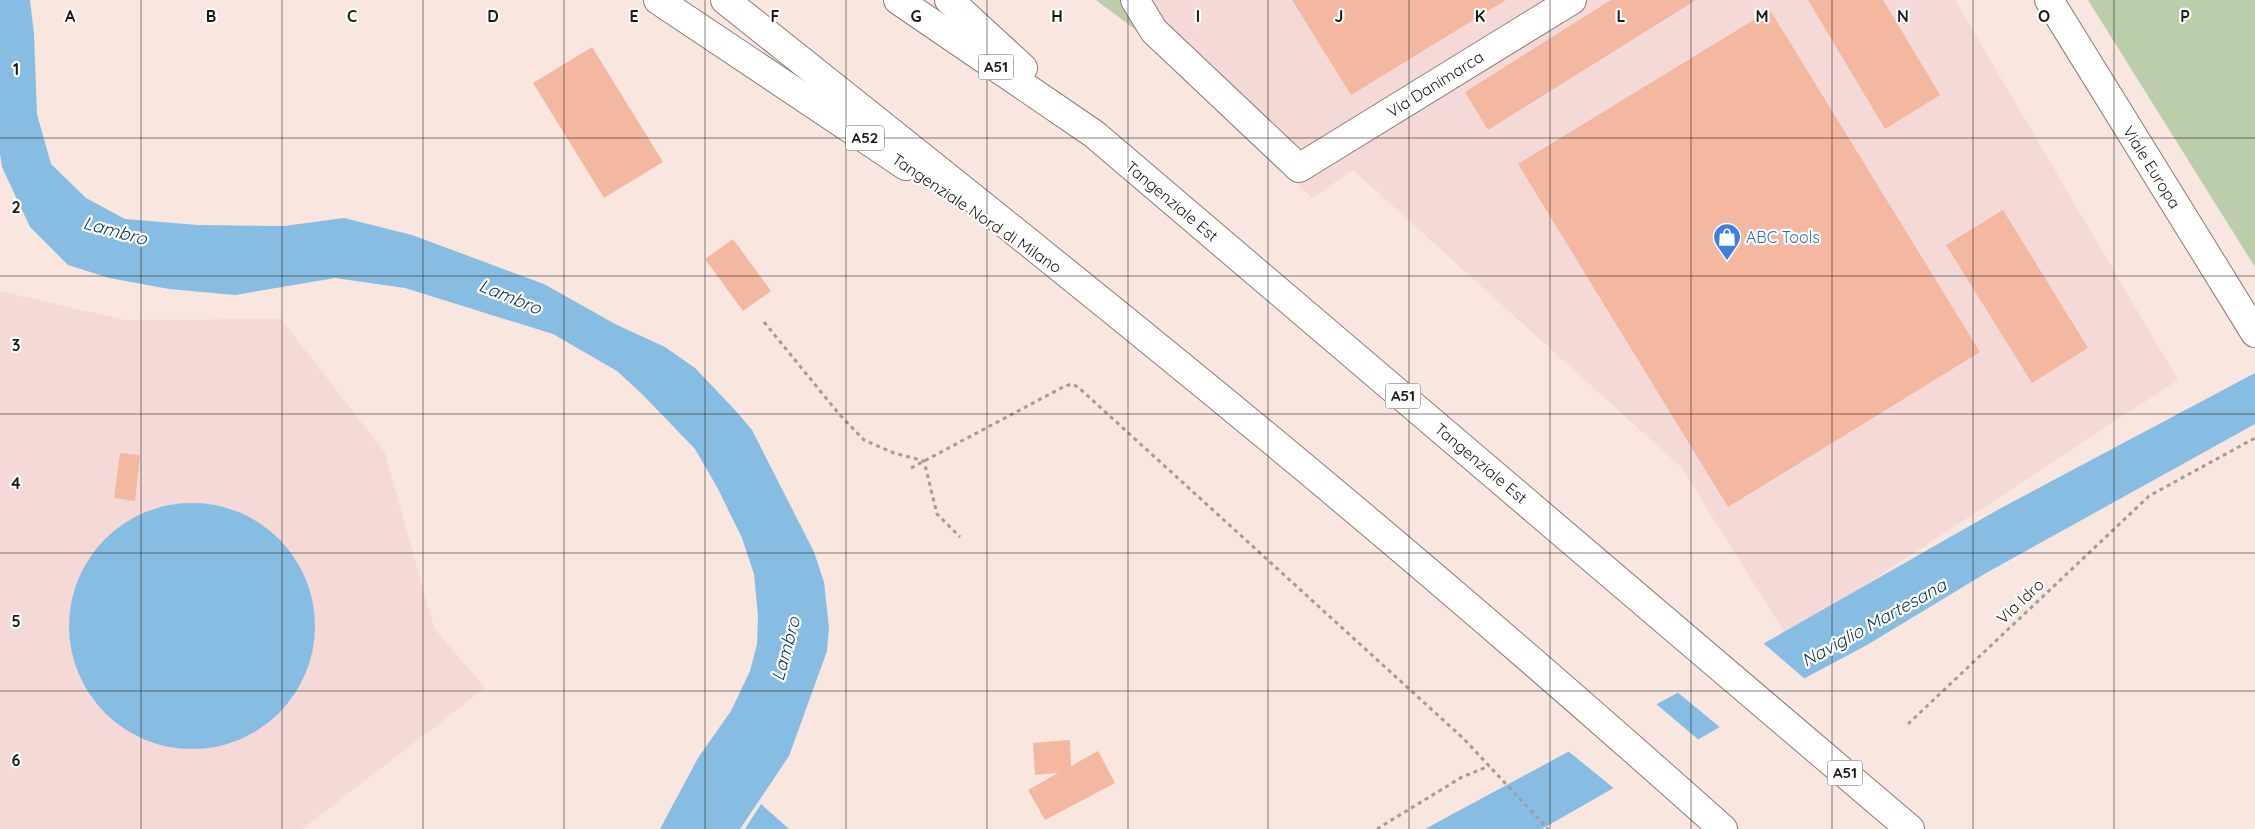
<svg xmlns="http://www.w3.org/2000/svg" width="2255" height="829" font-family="Quicksand,sans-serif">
<rect width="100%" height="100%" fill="#f8e6df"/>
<g fill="#f4d9d6">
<path d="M1120 0H1955L2178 380 1787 636 1681 467 1353 170 1312 198 1140 33Z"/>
<path d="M0 291 124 320 281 319 385 453 434 628 485 688 302 829H0Z"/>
</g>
<g fill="#bbcea9">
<path d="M1096 0H1120L1140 33Z"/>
<path d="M2088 0H2255V267Z"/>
</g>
<g fill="#88bde3">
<path d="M0 0H30L34 34 37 114 51 164 86 198 125 219 197 225 284 226 344 218 412 235 544 284 615 324 665 347 695 368 736 411 752 430 814 552 824 582 829 627 827 651 789 756 740 829H660L698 758 731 711 750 671 757 644 758 616 754 574 742 538 717 487 695 449 642 394 617 371 553 334 405 288 335 278 235 295 169 289 109 278 68 265 30 227 2 167 0 154Z"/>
<path d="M2255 373V424L1986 573 1867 645 1807 677 1542 829H1425L1670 697 2001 508Z"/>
<circle cx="192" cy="626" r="123"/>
<path d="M761 804 789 829H745Z"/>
</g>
<g fill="#f8e6df">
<path d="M1762 642 1806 680 1722 729 1676 691Z"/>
<path d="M1655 703 1700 741 1616 790 1568 751Z"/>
</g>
<g fill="#f4b8a0">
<path d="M1292 0H1506L1351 95Z"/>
<path d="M1611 0H1696L1488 130 1465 92Z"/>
<path d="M1808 0H1883L1940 95 1885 129Z"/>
<path d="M1770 10 1980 352 1728 507 1518 164Z"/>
<path d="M592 47 663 162 604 198 533 83Z"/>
<path d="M2003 210 2088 348 2032 383 1946 245Z"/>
<path d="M733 239 771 291 743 311 705 259Z"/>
<path d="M120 453 140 455 135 501 114 498Z"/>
<path d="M1070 740 1071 766 1098 751 1115 783 1045 820 1028 790 1058 773 1035 775 1033 743Z"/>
</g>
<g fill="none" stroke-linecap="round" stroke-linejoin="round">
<g stroke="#8c7c76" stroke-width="30">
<g id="minor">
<path d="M1135 0 1154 31 1299 168 1572 0"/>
<path d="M2049 0 2255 333"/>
</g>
</g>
<g stroke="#8c7c76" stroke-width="30">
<g id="highway">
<path d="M658 0 906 166"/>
<path d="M725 0C917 153 1110 306 1299 463 1442 582 1584 705 1723 829"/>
<path d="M898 0 1094 134 1910 829"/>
<path d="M949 0 1023 68"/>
</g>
</g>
<g stroke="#a89a95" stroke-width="3" stroke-dasharray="4 4" stroke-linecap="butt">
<path d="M764 322 839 414 864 440 894 453 924 461 937 514 960 537"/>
<path d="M911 468 1065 386 1072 384 1078 387 1464 739 1548 829"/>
<path d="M1908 724 2149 496 2255 438"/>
<path d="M1377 829 1462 777 1489 766"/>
</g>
<use href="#minor" stroke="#fff" stroke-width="28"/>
<use href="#highway" stroke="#fff" stroke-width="28"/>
</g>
<path fill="none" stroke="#1f1916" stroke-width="1" stroke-opacity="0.55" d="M141 0V829M282 0V829M423 0V829M564 0V829M705 0V829M846 0V829M987 0V829M1128 0V829M1268 0V829M1409 0V829M1550 0V829M1691 0V829M1832 0V829M1973 0V829M2114 0V829M0 138H2255M0 276H2255M0 414H2255M0 553H2255M0 691H2255"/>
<defs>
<g id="shop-pin" transform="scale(1.4375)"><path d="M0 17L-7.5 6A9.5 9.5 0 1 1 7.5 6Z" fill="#3f7fe0" stroke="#fff"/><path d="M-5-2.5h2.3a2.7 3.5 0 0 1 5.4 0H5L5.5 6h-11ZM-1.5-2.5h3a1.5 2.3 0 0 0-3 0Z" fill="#fff"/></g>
</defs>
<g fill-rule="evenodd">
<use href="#shop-pin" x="1727" y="237"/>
</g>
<g text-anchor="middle" stroke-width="4.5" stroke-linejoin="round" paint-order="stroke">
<g fill="#fff" stroke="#625e5c" stroke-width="1">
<rect x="978.5" y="54.5" width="35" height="25" rx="4"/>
<rect x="846" y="125.5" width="38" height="25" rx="4"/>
<rect x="1385.5" y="383.5" width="35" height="25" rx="4"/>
<rect x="1827.5" y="760.5" width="35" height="25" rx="4"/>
</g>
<g font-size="15" font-weight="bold" fill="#1f1916">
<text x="996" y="72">A51</text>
<text x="865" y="143">A52</text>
<text x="1403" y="401">A51</text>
<text x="1845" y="778">A51</text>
</g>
<g font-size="16" fill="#1f1916" stroke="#fff">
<text transform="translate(1435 84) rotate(-32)" y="6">Via Danimarca</text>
<text transform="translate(2152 167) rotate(58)" y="6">Viale Europa</text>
<text transform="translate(1172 201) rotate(40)" y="6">Tangenziale Est</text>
<text transform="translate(977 213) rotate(34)" y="6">Tangenziale Nord di Milano</text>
<text transform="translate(1481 463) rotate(40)" y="6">Tangenziale Est</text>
<text transform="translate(2020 601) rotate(-43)" y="6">Via Idro</text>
</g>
<g font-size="16" fill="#366cbe" stroke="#fff" text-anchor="start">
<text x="1746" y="243">ABC Tools</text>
</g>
<g font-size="18" font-style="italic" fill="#0a354f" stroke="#fff">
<text transform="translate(115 231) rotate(15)" y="6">Lambro</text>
<text transform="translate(510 297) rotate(22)" y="6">Lambro</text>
<text transform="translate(1874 623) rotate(-29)" y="6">Naviglio Martesana</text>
<text transform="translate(786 649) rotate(-75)" y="6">Lambro</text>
</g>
</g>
<g font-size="16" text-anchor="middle" font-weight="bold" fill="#1f1916" stroke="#fff" stroke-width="4.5" stroke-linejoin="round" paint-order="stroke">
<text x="70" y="22">A</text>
<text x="211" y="22">B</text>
<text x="352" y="22">C</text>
<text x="493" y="22">D</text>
<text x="634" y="22">E</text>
<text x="775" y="22">F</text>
<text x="916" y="22">G</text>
<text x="1057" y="22">H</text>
<text x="1198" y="22">I</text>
<text x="1339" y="22">J</text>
<text x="1480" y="22">K</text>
<text x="1621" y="22">L</text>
<text x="1762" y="22">M</text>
<text x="1903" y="22">N</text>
<text x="2044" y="22">O</text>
<text x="2185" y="22">P</text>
<text x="16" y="75">1</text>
<text x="16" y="213">2</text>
<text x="16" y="351">3</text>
<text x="16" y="489">4</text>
<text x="16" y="627">5</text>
<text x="16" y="766">6</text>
</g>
</svg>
